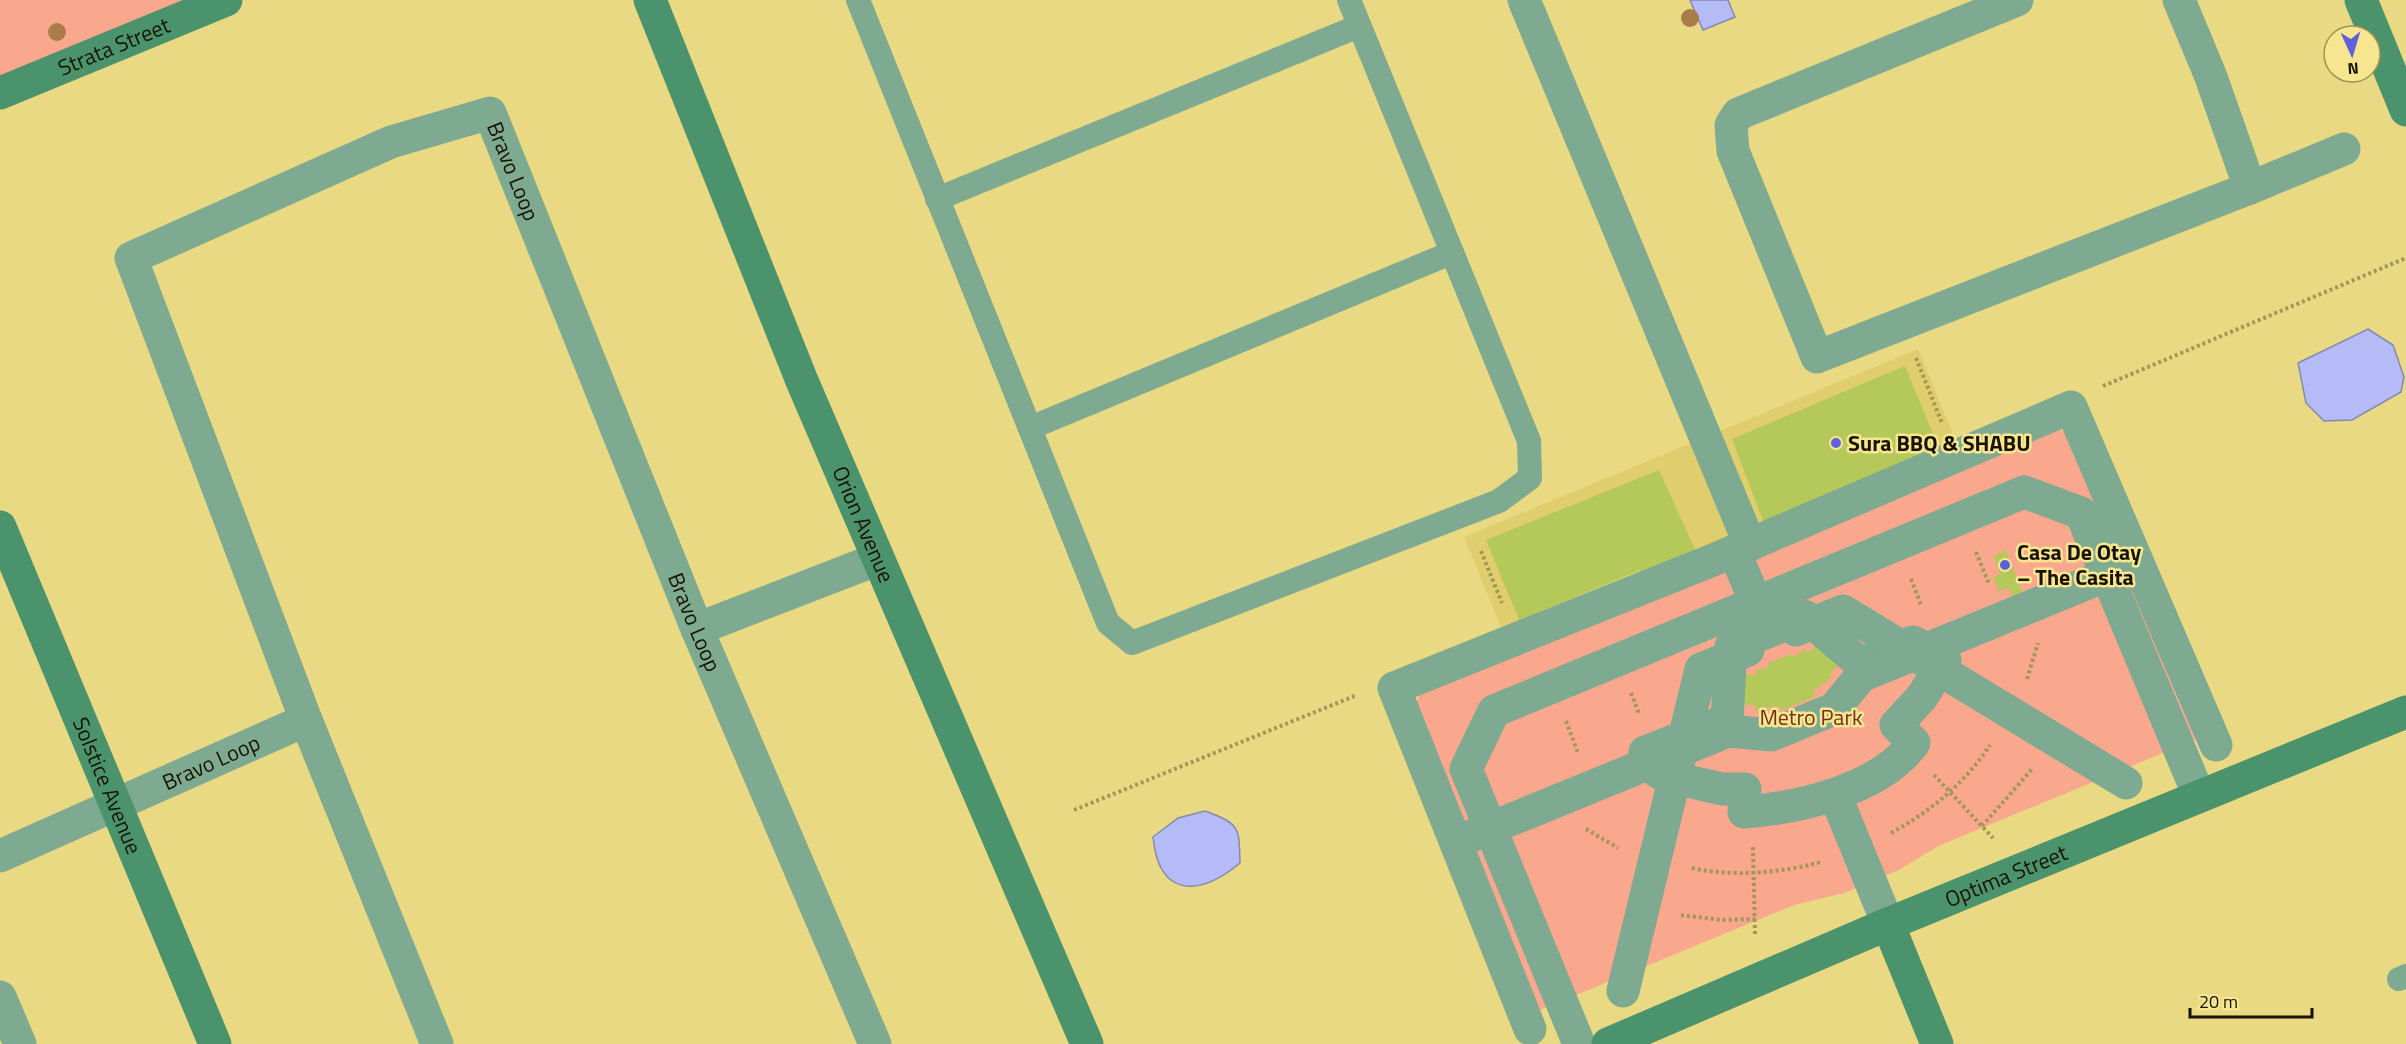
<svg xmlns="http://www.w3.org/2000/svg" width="2406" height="1044" font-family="'Titillium Web',sans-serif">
<rect width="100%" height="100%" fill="#e9d983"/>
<path fill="#dfcd6e" d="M1918 349 1965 464 1511 651 1464 537Z"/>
<g fill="#f9a78d">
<path d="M0 0H226L0 93Z"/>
<path d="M2055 427 2076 437 2204 736 1938 846 1899 870 1844 893 1794 905 1535 1012 1413 711 1422 688Z"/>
</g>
<g fill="#b4bbf6" stroke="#8589ac" stroke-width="1.5">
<path d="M1690 0H1728L1735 17 1703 30Z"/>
<path d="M2368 329 2393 345 2404 377 2401 392 2352 420 2324 421 2306 403 2298 363Z"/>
<path d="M1205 811C1241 824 1239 828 1240 863 1199 897 1159 898 1153 837L1178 818Z"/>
</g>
<g fill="#b5c95b">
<path d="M1905 366 1939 448 1765 526 1732 439Z"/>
<path d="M1659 470 1697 554 1642 576 1640 570 1519 620 1486 540Z"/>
<path d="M2006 550 2022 592 2012 596 2009 588 1999 591 1993 577 2000 574 1993 556Z"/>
<path d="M1816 645 1843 660 1830 674 1833 677 1813 691 1816 696 1780 711 1779 706 1754 710 1755 705H1736L1745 674 1756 675V670L1769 667 1768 663 1791 654 1794 657 1804 649 1808 653Z"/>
</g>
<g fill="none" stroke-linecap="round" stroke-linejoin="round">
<g stroke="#a39757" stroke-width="4" stroke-dasharray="3 3" stroke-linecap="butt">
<path d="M1916 358 1942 423"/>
<path d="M2103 386 2406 258"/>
<path d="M1481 551 1502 603"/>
<path d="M1976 552 1989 584"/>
<path d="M1911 579 1921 605"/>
<path d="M2027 679 2038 643"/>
<path d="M1631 693 1639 714"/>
<path d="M1566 721 1578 753"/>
<path d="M1934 775 1993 838"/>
<path d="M1074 810 1357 695"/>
<path d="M1982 826 2033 768"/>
<path d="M1586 829 1618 848"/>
<path d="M1891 833C1931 811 1965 783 1990 745"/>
<path d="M1753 847 1755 936"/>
<path d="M1692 868C1733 877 1781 873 1821 862"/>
<path d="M1681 915 1721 920 1755 919"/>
</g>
<g stroke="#7daa90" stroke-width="24">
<path d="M858 0 1108 623 1132 643 1499 501 1530 478 1529 441 1349 0"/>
<path d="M937 199 1359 26"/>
<path d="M1030 428 1451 253"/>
<path d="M2399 979 2406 976"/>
</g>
<g stroke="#7daa90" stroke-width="33">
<path d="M1524 0 1750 545"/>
<path d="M2017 0 1738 114 1731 125 1733 151 1817 357 2250 188 2211 77 2179 0"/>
<path d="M2250 188 2344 149"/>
<path d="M1734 551 1764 621"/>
<path d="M1806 617 1861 664 1913 642 1945 660 1922 697 1896 725 1914 743C1879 790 1799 808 1744 812L1745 789H1722L1665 776 1658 772 1645 752 1727 720 1731 646Z"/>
<path d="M697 629 878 559"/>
<path d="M1796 630 1843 611 2126 783"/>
<path d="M1835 795 1888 924"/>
<path d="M1471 836 1728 731 1771 735 1834 709 1861 676 2127 567"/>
<path id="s1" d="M0 856 306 720"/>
<path d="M1623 991 1701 669 1748 650"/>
<path d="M0 997 20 1044"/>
<path d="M1530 1029 1394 688 1718 558 2071 407 2216 745"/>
<path id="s2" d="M437 1044 306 720 131 258 391 142 490 113 697 629 875 1044"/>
<path d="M1579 1044 1466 769 1494 711 2024 492 2081 513 2199 796"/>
</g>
<g stroke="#4b936d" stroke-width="33">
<path id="s3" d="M650 0 802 381 1087 1044"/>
<path d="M2361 0 2406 110"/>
<path id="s4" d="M0 93 226 0"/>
<path id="s5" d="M0 527 215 1044"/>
<path d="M1888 924 1937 1044"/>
<path id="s6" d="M1608 1044 1888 924 2406 712"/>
</g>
</g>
<g fill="#a97d49">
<circle cx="1690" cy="18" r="9"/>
<circle cx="57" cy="32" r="9"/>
</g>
<g fill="#6061da" stroke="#f7e690" stroke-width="2">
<circle cx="1836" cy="443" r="6"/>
<circle cx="2005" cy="565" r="6"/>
</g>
<g text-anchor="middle" stroke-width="5" stroke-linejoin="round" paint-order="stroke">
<g font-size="22" fill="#181300" stroke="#f7e690">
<text dy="8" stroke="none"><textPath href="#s4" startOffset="123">Strata Street</textPath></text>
<text dy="8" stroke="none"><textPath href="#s2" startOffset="1294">Bravo Loop</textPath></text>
<text dy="8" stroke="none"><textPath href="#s3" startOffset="566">Orion Avenue</textPath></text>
<text dy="8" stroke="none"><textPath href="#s2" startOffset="1780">Bravo Loop</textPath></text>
<text dy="8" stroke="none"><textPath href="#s1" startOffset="231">Bravo Loop</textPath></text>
<text dy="8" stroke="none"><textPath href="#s5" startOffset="280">Solstice Avenue</textPath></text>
<text dy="8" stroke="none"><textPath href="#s6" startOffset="432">Optima Street</textPath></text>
</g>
<g font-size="22" font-weight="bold" fill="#181300" stroke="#f7e690" text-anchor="start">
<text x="1848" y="451">Sura BBQ &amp; SHABU</text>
<text x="2017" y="560">Casa De Otay<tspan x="2017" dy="25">– The Casita</tspan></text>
</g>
<g font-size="22" fill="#74311a" stroke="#f7e690">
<text x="1811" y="725">Metro Park</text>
</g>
</g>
<g transform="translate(2352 54) rotate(176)"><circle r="28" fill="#f7e690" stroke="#9e9256" stroke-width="1.5"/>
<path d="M0-4.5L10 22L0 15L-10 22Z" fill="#6061da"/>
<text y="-9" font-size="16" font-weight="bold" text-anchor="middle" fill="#181300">N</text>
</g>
<path d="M2190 1008v9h122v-9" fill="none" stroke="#181300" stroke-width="3"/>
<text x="2199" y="1008" font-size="18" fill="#181300" stroke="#f7e690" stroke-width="4.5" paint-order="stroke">20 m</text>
</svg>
